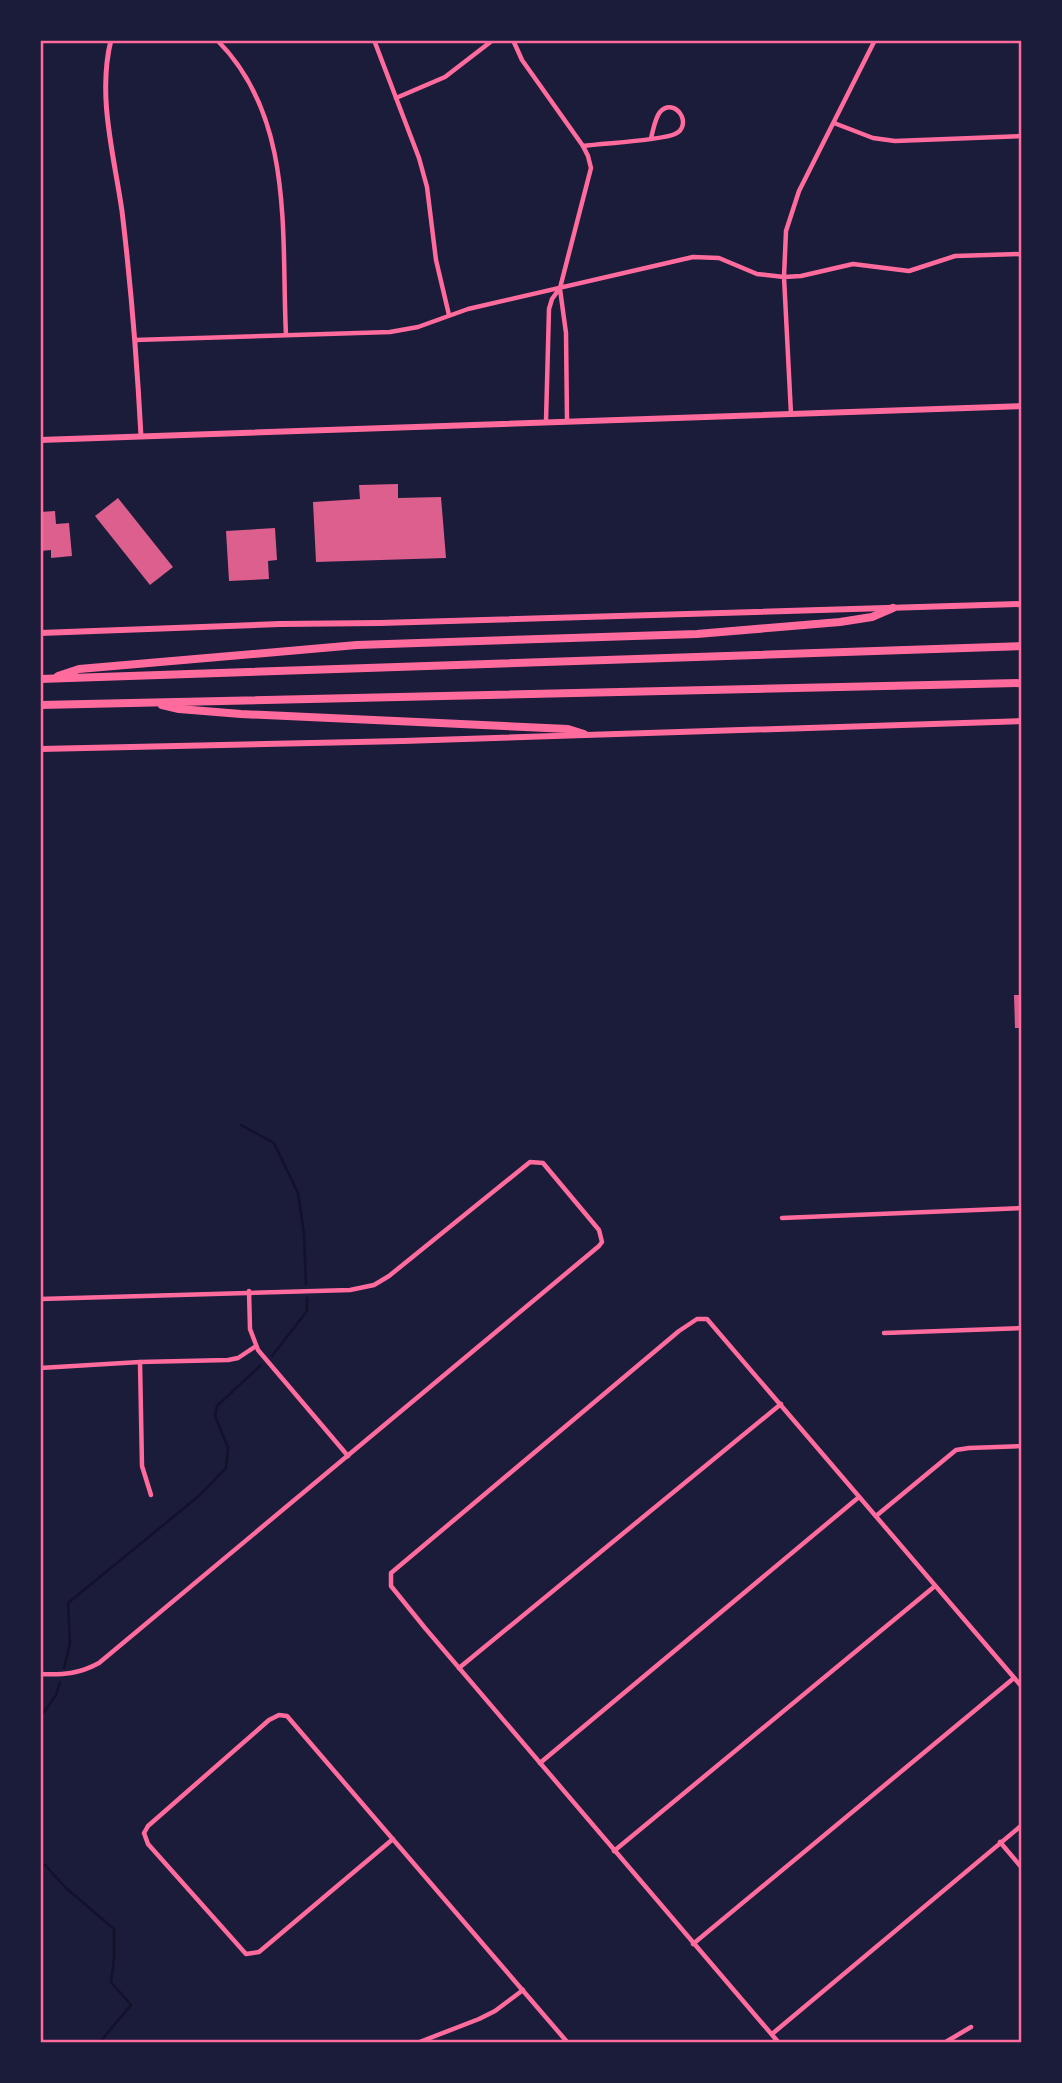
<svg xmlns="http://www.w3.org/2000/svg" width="1062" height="2083" font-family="Montserrat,sans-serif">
<rect width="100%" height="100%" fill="#1b1b3a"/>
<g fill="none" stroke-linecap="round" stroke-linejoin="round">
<g stroke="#12122b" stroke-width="2.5">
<path d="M241 1125 274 1143 298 1193 304 1234 306 1284"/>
<path d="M272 1356 307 1311V1298"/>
<path d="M64 1668 70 1643 68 1603 200 1495 226 1468 228 1448 215 1416 217 1406 261 1365"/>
<path d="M40 1718 56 1695 60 1682"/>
<path d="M40 1865H45L66 1888 114 1929V1959L111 1982 131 2005 99 2043"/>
</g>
</g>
<g fill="#dd5f8e">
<path d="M398 484V498L441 497 446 558 316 562 313 502 360 499 359 485Z"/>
<path d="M118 498 173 567 150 585 95 516Z"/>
<path d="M55 511 56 524 69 523 72 556 51 558V550L40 551V512Z"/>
<path d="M275 528 277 560 268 561 269 579 229 581 226 531Z"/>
<path d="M1014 995H1022V1028H1015Z"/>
</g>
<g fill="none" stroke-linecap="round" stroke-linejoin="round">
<g stroke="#ff6b9d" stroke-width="4.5">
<path d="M217 40C295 118 281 235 286 335"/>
<path d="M374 40 419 158 427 187 436 260 449 315"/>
<path d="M513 40 522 60 583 146 588 156 591 168 560 288 552 299 549 309 546 421"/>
<path d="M396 98 445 77 493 40"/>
<path d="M834 123 873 138 895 141 1022 136"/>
<path d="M583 146C603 143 659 141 675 134 694 125 675 96 660 112 655 118 653 131 651 138"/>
<path d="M560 289 566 333 567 420"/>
<path d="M135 340 390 332 418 327 468 309 693 257 719 258 757 274 784 277 801 276 853 264 909 271 955 256 1022 254"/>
<path d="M791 414 784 277 786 231 799 191 875 40"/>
<path d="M782 1218 1022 1208"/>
<path d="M249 1291 250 1329 258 1350 348 1456"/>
<path d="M40 1299 350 1290 374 1285 389 1276 530 1162 543 1163 599 1230 602 1242 599 1246 99 1663C79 1674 63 1675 40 1674"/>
<path d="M884 1333 1022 1328"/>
<path d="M140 1362 142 1466 151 1495"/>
<path d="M40 1368 140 1362 228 1360 238 1358 256 1346"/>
<path d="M876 1516 956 1450 969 1448 1022 1446"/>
<path d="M459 1668 781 1404"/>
<path d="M540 1763 859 1497"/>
<path d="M393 1839 259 1952 246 1954 148 1844 144 1833 148 1826 269 1720 279 1715 287 1716 568 2043"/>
<path d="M1000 1842 1022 1868"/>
<path d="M614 1851 935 1586"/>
<path d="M693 1944 1014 1678"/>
<path d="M772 2034 1022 1825"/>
<path d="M417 2043 479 2019 495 2011 523 1990"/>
<path d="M779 2043 425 1628 391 1586V1573L679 1331 697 1319H707L1022 1687"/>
<path d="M944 2043 971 2027"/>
</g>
<path stroke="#ff6b9d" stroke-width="5" d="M111 40C97 96 114 155 122 211 131 286 137 361 141 436"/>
<g stroke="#ff6b9d" stroke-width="6">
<path d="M40 440 1022 406"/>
<path d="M40 633 280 624 380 623 1022 604"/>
<path d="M40 749 403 741 1022 721"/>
</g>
<g stroke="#ff6b9d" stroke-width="8">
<path d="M58 676 79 669 357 645 697 634 840 622 872 617 893 608"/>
<path d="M40 679 1022 646"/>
<path d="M40 705 1022 683"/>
<path d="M162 705 179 709 241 714 568 729 584 734"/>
</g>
</g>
<rect width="1062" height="2083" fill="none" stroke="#1b1b3a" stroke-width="84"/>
<rect x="42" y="42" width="978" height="1999" fill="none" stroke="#ff6b9d" stroke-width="2.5"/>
</svg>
